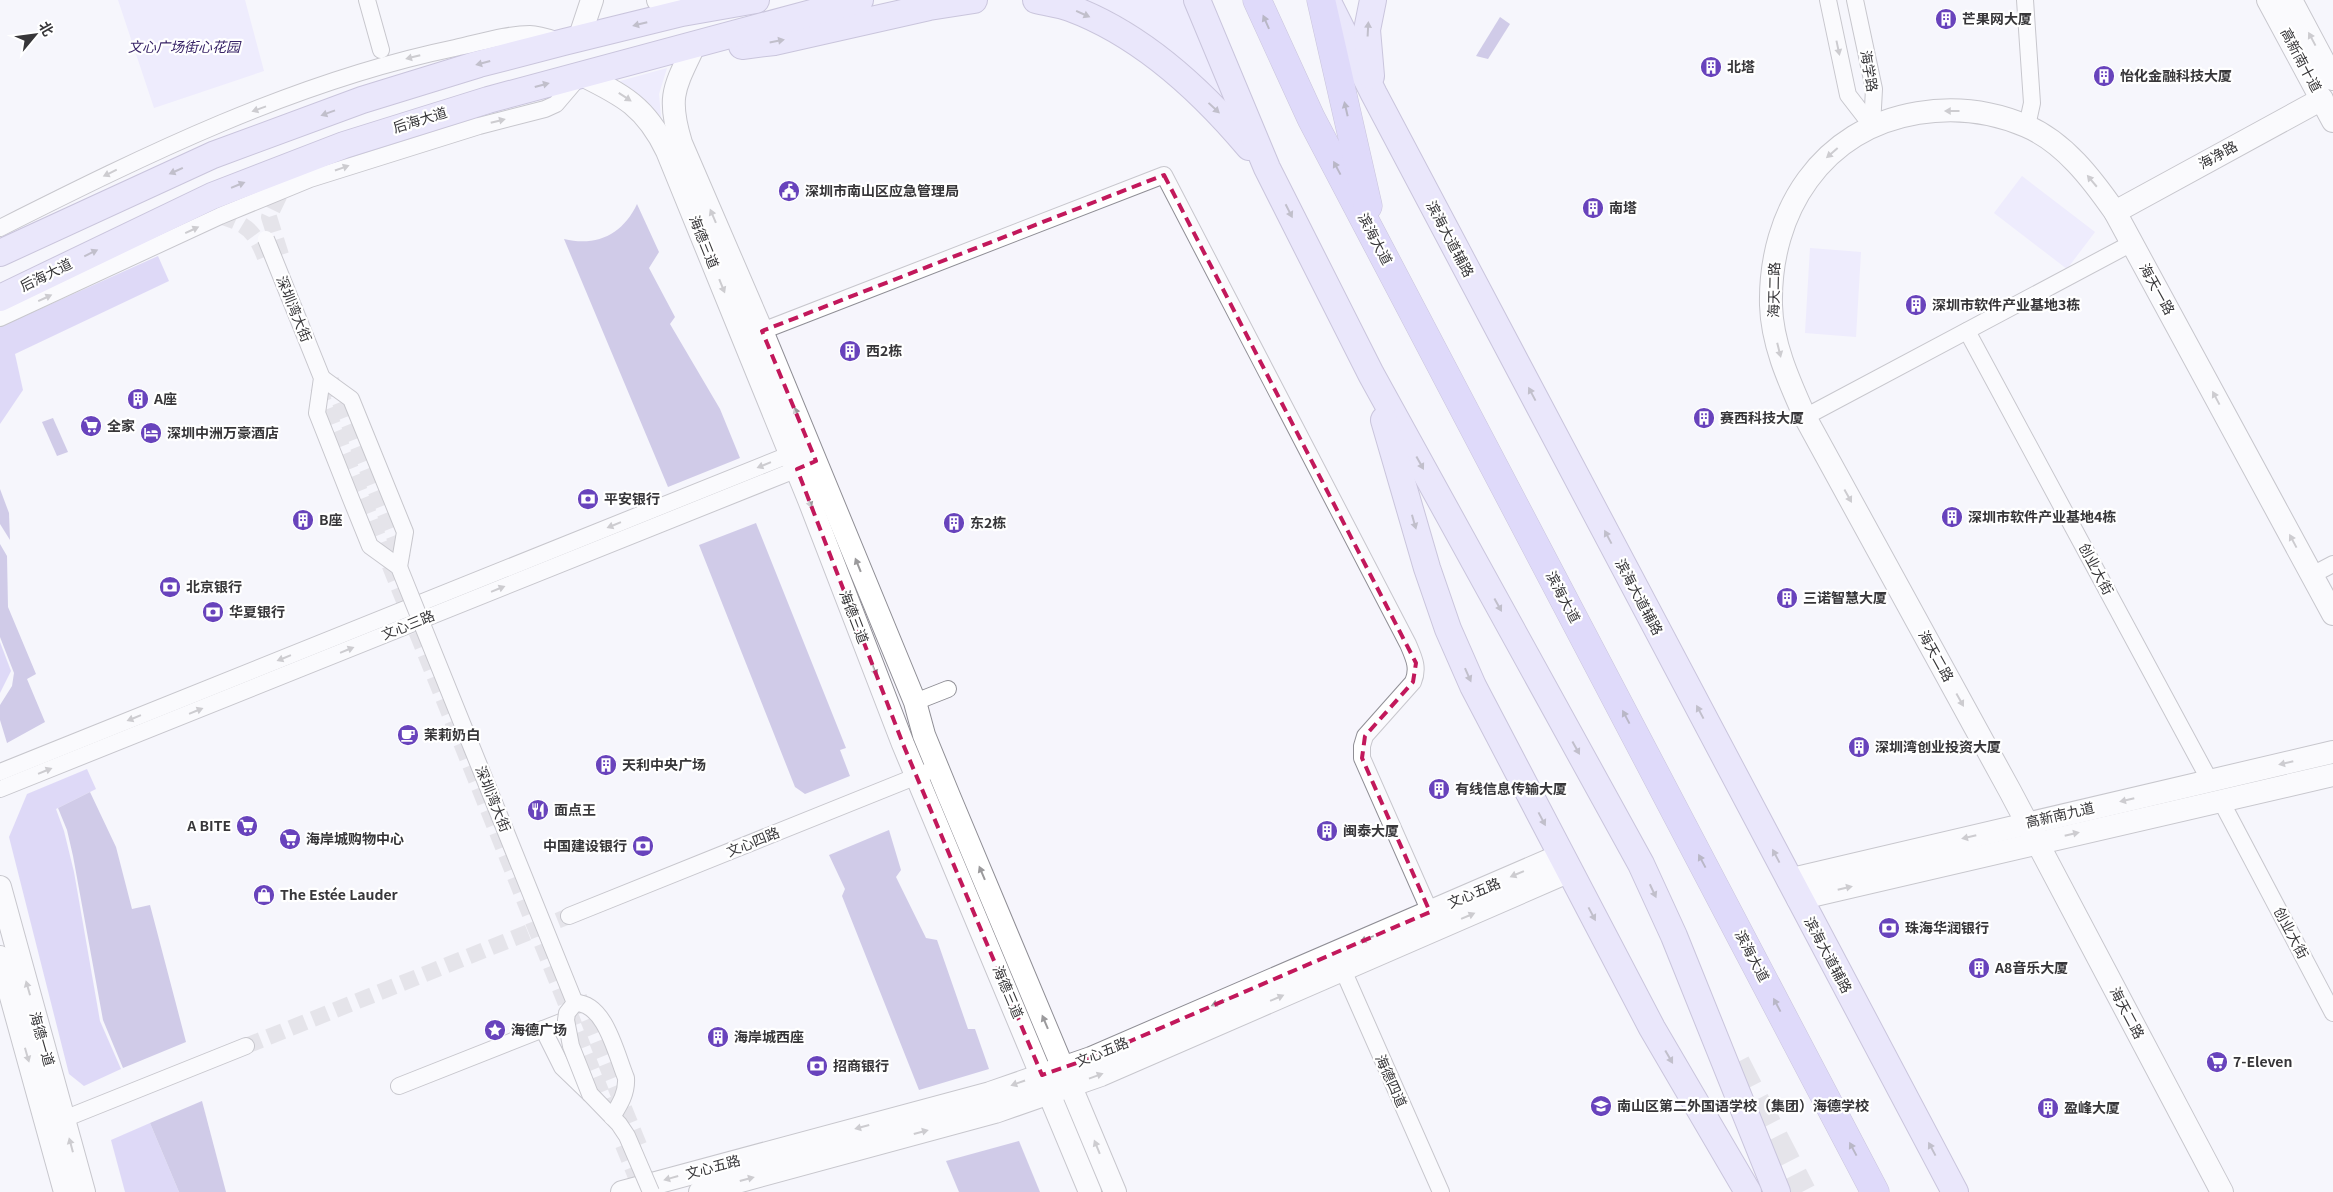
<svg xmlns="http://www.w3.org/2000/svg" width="2333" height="1192" font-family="Georgia,'Noto Sans SC',serif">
<rect width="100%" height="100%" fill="#f6f5fc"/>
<g fill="#e4dfff">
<path d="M118 0H245L264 71 154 108Z"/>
<path d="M1080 0H1187L1239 122C1194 74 1147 18 1080 0Z"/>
<path d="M667 68 659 94 661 117 640 96 613 83Z"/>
<path d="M2022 176 2095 232 2067 269 1994 213Z"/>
<path d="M1810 248 1861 252 1856 337 1805 333Z"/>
</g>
<g fill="#c2b7f2">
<path d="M158 256 169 281 15 354 23 390 0 424V327Z"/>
<path d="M0 642 11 671 0 693Z"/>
<path d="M87 769 96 789 56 809 64 831 74 872 100 1021 121 1069 84 1086 69 1074 9 837 27 794Z"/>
<path d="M150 1123 179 1192H125L111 1140Z"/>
</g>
<g fill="#a298d0">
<path d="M1500 17 1510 24 1488 59 1476 56Z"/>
<path d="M637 204 659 252 649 268 675 317 670 324 720 409 740 458 668 487 564 239C597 247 623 234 637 204Z"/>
<path d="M53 418 68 452 57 456 42 422Z"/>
<path d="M0 489 9 513 10 540 0 524Z"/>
<path d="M756 523 846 748 840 750 850 776 805 794 795 787 699 545Z"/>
<path d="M0 544 7 556 8 607 36 674 27 679 45 722 7 743 0 720V705L12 686 14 673 0 637Z"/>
<path d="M90 792 116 847 132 909 150 905 186 1042 123 1068 103 1020 73 856 67 830 58 808Z"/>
<path d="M889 830 901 870 896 877 926 938 937 940 968 1029H975L989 1069 919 1090 842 896 845 889 829 855Z"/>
<path d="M202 1101 226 1192H179L150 1123Z"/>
<path d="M1019 1141 1040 1192H959L946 1161Z"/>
</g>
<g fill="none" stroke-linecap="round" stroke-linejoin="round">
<g stroke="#d0cfd5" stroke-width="16" stroke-dasharray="16 8" stroke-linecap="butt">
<path d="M220 216C249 225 255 232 266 260"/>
<path d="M281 255 269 217 282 190"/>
<path d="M331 380 403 559"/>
<path d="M318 387 611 1116"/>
<path d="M579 997 641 1150"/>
<path d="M246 1046 569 916"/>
<path d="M623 1145 642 1192"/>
</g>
<path stroke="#d0cfd5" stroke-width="28" stroke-dasharray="28 14" stroke-linecap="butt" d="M1736 1063 1802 1192"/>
<g stroke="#8f8e95" stroke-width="18">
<g id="street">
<path d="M367 0 381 50"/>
<path d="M1828 0 1848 95 1872 126"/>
<path d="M1855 0 1874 89 1872 126"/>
<path d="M2025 0 2032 103 2027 126"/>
<path d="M0 228C145 155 295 81 455 48 479 43 506 34 530 34 539 34 550 38 559 41"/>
<path d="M0 318 220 216 310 179 479 126 545 109 556 104 579 77"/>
<path d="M762 331 1164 175 1408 644C1414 658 1419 668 1413 682L1365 736 1362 746V758L1434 921"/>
<path d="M1967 331 2210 781"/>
<path d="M1805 417 2132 243"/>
<path d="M2312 575 2333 564"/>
<path d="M915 702 948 689"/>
<path d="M0 772 801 450"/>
<path d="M0 789 805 466"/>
<path d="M2221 801 2333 1013"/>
<path d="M569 916 927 772"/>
<path d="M1343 970 1441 1192"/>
<path d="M543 1029 562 1067 590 1094"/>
<path d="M399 1086 566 1020"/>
<path d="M54 1123 246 1046"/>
</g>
</g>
<g stroke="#8f8e95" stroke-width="24">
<g id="secondary">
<path d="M658 0 682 13"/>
<path d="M2268 0 2333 121"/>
<path d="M2291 0 2333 79"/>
<path d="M579 39 592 0"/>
<path d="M694 46C674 88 667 97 681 143L762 331 915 702 924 735 949 796 1115 1192"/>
<path d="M582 75C623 95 646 107 667 151L809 500 903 744 1090 1192"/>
<path d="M2115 212 2322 99"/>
<path d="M1788 880 2333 752"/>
<path d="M0 887 84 1192"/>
<path d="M1798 899 2333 775"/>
<path d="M0 957 65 1192"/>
<path d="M622 1192 990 1093 1091 1058 1561 855"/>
<path d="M700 1192 995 1112 1101 1075 1570 871"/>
<path d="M2222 1192 2010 791 1805 417C1789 381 1772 344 1771 305 1769 211 1822 129 1918 113 1954 107 1991 111 2026 126 2064 142 2092 179 2115 212L2333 614"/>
</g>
</g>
<g stroke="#938ab6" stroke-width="28">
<g id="primary">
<path d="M1036 0C1047 3 1059 4 1070 8 1140 34 1202 91 1249 147"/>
<path d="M1197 0 1267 168 1371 374 1641 864 1674 936 1777 1192"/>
<path d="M1327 0 1374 94 1955 1192"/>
<path d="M742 46 774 42 929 7 974 0"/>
<path d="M1371 76 1367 30 1373 0"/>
<path d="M0 253 213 155 362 100 479 64 564 42 682 13 756 0"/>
<path d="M0 298 212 196 344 145 488 100 860 0"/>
<path d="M1384 420 1427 568 1448 629 1473 686 1652 1028 1748 1192"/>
</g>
</g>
<g stroke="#938ab6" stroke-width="29">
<g id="highway">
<path d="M1257 0 1311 118 1875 1192"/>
<path d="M1321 0 1368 206"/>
</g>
</g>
<use href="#street" stroke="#fff" stroke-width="16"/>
<use href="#secondary" stroke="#fff" stroke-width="22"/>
<use href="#primary" stroke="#dcd4fb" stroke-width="26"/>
<use href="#highway" stroke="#c4b8f9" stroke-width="28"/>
<g stroke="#8f8e95" stroke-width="18" stroke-linecap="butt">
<g id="street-bridge">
<path d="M266 239 322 378 317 413 351 499 370 546 399 567 575 1003 567 1013 566 1020 571 1046 590 1094 619 1124 627 1136 651 1192"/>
<path d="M322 378 351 399 405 532 399 567"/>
<path d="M575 1003C605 1002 616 1054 626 1078 627 1093 620 1104 612 1117"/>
</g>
</g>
<use href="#street-bridge" stroke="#fff" stroke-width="16"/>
</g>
<defs><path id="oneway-solid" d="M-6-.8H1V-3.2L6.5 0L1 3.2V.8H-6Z" transform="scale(1.25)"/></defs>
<g fill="#817d90">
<use href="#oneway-solid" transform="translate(1083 14) rotate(24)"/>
<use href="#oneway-solid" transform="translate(640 24) rotate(166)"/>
<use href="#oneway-solid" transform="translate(1368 29) rotate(-87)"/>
<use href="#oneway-solid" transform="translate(777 41) rotate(-11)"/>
<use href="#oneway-solid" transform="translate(483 63) rotate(165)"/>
<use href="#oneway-solid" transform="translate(542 85) rotate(-15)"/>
<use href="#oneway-solid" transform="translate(1214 108) rotate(43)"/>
<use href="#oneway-solid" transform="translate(328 113) rotate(160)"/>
<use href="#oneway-solid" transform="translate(176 171) rotate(156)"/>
<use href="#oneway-solid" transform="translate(238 185) rotate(-22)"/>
<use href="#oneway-solid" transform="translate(1289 211) rotate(63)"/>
<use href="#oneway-solid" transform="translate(91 253) rotate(-26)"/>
<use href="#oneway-solid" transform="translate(1532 394) rotate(-118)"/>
<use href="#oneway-solid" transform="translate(1420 463) rotate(61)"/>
<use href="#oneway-solid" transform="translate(1414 522) rotate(74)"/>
<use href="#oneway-solid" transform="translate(1608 537) rotate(-118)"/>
<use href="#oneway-solid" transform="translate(1498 605) rotate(61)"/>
<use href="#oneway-solid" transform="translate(1468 675) rotate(66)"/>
<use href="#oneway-solid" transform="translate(1700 712) rotate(-118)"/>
<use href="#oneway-solid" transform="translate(1576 748) rotate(61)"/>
<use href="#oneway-solid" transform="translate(1542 819) rotate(62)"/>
<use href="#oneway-solid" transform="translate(1776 856) rotate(-118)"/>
<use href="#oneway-solid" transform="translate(1653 891) rotate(65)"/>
<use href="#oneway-solid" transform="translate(1592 914) rotate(62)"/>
<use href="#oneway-solid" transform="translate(1669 1057) rotate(60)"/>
<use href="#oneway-solid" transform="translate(1932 1149) rotate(-118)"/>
</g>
<g fill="#6f6a86">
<use href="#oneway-solid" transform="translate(1266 22) rotate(-114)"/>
<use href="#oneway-solid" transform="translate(1346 109) rotate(-103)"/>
<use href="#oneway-solid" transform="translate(1337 168) rotate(-118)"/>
<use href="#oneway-solid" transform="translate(1626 717) rotate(-118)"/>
<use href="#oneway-solid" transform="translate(1702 861) rotate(-118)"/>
<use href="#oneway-solid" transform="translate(1777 1005) rotate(-118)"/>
<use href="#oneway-solid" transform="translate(1853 1149) rotate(-118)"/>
</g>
<g fill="#9b9a9c">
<use href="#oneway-solid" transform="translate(2312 39) rotate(-118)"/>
<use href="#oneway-solid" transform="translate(1838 48) rotate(78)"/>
<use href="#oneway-solid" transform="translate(413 57) rotate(166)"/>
<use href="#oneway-solid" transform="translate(625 97) rotate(33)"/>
<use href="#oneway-solid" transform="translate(259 109) rotate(160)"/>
<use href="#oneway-solid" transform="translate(1952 111) rotate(-180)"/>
<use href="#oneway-solid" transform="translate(498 121) rotate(-14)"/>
<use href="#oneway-solid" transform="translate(1832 153) rotate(139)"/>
<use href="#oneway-solid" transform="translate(342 168) rotate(-19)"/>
<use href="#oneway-solid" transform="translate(110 173) rotate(154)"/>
<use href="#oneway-solid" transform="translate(2092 181) rotate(-130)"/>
<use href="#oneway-solid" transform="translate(713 216) rotate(-113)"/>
<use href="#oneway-solid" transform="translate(192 230) rotate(-25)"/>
<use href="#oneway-solid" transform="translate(722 286) rotate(68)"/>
<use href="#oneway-solid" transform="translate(45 298) rotate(-25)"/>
<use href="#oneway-solid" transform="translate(1779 350) rotate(76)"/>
<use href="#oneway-solid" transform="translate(2216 398) rotate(-118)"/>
<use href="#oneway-solid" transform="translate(797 414) rotate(-112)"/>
<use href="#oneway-solid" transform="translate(764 465) rotate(158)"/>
<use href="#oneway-solid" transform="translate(1848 496) rotate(61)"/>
<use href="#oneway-solid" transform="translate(809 501) rotate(69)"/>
<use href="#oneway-solid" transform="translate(614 525) rotate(158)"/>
<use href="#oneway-solid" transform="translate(2293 541) rotate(-118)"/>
<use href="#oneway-solid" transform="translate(858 565) rotate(-112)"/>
<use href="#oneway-solid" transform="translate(498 589) rotate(-22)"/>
<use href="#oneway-solid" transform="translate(347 650) rotate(-22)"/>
<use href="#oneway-solid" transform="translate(284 658) rotate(158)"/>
<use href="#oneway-solid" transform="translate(874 669) rotate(69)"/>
<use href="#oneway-solid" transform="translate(1960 700) rotate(61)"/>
<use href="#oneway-solid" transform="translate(196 711) rotate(-22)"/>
<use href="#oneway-solid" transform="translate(134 718) rotate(158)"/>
<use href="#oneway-solid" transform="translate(2286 763) rotate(167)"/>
<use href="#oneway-solid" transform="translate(45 771) rotate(-22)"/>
<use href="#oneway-solid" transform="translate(2127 800) rotate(167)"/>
<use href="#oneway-solid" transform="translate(2072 834) rotate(-13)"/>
<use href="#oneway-solid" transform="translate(1969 837) rotate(167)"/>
<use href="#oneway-solid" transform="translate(982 873) rotate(-113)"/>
<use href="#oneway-solid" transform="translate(1517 874) rotate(157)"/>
<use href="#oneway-solid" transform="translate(1845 888) rotate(-13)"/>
<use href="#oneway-solid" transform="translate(1468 916) rotate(-23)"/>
<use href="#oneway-solid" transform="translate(1367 939) rotate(157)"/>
<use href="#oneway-solid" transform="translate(28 988) rotate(-106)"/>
<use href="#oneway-solid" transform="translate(1277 998) rotate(-23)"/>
<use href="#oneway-solid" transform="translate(1218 1003) rotate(157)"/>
<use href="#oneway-solid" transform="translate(1045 1022) rotate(-113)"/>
<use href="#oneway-solid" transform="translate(27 1055) rotate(74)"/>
<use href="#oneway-solid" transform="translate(1096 1076) rotate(-20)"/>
<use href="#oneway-solid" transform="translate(1018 1083) rotate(161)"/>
<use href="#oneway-solid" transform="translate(862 1127) rotate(165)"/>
<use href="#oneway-solid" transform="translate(921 1132) rotate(-15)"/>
<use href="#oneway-solid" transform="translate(71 1145) rotate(-105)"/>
<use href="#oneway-solid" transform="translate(1097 1147) rotate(-112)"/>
<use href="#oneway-solid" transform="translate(671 1178) rotate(164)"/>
<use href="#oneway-solid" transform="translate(747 1179) rotate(-15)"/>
</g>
<path d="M0 0H2333V1192H0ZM1164 175 1416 663 1413 682 1365 736 1362 758 1430 912 1091 1058 1042 1075 903 744 797 469 816 461 762 331Z" fill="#f6f5fc" fill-opacity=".55" fill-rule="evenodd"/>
<path fill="none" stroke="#c2185b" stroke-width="4" stroke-dasharray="10 6" stroke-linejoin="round" d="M1164 175 1416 663 1413 682 1365 736 1362 758 1430 912 1091 1058 1042 1075 903 744 797 469 816 461 762 331Z"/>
<defs>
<g id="building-disc" transform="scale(1.125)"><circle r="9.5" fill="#6843bc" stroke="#fff"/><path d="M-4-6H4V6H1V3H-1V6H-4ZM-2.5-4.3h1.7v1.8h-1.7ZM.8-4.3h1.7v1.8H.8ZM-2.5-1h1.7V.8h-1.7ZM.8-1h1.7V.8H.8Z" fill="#fff"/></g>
<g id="civic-disc" transform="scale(1.125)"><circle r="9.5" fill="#6843bc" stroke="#fff"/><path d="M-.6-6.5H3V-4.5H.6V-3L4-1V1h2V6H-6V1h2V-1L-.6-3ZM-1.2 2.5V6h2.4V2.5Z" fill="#fff"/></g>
<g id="supermarket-disc" transform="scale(1.125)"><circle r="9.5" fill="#6843bc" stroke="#fff"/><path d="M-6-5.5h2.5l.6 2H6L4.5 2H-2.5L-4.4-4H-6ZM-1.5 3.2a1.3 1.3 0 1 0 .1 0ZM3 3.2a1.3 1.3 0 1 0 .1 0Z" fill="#fff"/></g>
<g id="hotel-disc" transform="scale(1.125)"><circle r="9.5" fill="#6843bc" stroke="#fff"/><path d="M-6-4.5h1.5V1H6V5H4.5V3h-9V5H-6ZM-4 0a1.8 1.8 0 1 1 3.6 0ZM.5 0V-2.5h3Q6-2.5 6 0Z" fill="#fff"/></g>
<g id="bank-disc" transform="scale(1.125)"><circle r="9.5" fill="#6843bc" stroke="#fff"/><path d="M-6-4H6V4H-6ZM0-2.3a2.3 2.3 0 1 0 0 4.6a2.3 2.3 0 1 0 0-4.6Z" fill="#fff"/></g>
<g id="cafe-disc" transform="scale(1.125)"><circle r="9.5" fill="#6843bc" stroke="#fff"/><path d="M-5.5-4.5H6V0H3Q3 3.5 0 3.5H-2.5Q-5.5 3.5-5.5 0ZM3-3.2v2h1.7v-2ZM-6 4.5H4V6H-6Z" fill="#fff"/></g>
<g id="restaurant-disc" transform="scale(1.125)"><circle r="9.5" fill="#6843bc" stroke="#fff"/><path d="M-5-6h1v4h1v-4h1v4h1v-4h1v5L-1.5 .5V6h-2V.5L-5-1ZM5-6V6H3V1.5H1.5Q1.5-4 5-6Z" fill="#fff"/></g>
<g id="shop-disc" transform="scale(1.125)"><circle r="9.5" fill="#6843bc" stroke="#fff"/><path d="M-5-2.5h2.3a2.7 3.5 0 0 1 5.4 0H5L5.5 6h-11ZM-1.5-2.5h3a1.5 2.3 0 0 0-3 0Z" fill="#fff"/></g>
<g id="sight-disc" transform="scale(1.125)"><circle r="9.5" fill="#6843bc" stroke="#fff"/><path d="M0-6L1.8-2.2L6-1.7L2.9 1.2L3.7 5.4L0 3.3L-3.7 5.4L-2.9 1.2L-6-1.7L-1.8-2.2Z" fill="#fff"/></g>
<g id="school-disc" transform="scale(1.125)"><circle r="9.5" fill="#6843bc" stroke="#fff"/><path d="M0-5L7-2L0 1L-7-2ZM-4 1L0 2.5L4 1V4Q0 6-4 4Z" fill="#fff"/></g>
</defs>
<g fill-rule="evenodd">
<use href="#building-disc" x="1946" y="19"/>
<use href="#building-disc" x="1711" y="67"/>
<use href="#building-disc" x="2104" y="76"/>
<use href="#civic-disc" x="789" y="191"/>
<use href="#building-disc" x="1593" y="208"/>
<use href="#building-disc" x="1916" y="305"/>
<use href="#building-disc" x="850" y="351"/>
<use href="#building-disc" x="138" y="399"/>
<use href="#building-disc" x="1704" y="418"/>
<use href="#supermarket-disc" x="91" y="426"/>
<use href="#hotel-disc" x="151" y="433"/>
<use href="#bank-disc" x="588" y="499"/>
<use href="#building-disc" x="1952" y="517"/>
<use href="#building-disc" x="303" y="520"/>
<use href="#building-disc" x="954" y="523"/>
<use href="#bank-disc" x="170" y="587"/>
<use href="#building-disc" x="1787" y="598"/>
<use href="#bank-disc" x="213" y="612"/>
<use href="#cafe-disc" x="408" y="735"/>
<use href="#building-disc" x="1859" y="747"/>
<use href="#building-disc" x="606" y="765"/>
<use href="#building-disc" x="1439" y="789"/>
<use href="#restaurant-disc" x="538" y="810"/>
<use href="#supermarket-disc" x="247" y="826"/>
<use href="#building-disc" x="1327" y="831"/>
<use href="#supermarket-disc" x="290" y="839"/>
<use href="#bank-disc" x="643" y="846"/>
<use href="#shop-disc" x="264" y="895"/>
<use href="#bank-disc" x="1889" y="928"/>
<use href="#building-disc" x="1979" y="968"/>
<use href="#sight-disc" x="495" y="1030"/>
<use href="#building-disc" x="718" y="1037"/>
<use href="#supermarket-disc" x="2217" y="1062"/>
<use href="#bank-disc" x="817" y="1066"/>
<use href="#school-disc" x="1601" y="1106"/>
<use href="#building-disc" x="2048" y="1108"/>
</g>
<g text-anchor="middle" stroke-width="4.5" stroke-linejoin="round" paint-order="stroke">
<g font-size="14" font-weight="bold" fill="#373639" stroke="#fff" text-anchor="start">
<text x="1962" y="24">芒果网大厦</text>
<text x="1727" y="72">北塔</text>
<text x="2120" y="81">怡化金融科技大厦</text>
<text x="805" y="196">深圳市南山区应急管理局</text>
<text x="1609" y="213">南塔</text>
<text x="1932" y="310">深圳市软件产业基地3栋</text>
<text x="866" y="356">西2栋</text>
<text x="154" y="404">A座</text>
<text x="1720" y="423">赛西科技大厦</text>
<text x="107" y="431">全家</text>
<text x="167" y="438">深圳中洲万豪酒店</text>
<text x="604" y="504">平安银行</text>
<text x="1968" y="522">深圳市软件产业基地4栋</text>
<text x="319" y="525">B座</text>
<text x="970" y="528">东2栋</text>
<text x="186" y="592">北京银行</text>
<text x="1803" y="603">三诺智慧大厦</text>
<text x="229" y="617">华夏银行</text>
<text x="424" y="740">茉莉奶白</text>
<text x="1875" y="752">深圳湾创业投资大厦</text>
<text x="622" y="770">天利中央广场</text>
<text x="1455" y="794">有线信息传输大厦</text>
<text x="554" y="815">面点王</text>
<text x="231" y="831" text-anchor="end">A BITE</text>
<text x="1343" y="836">闽泰大厦</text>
<text x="306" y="844">海岸城购物中心</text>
<text x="627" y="851" text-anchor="end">中国建设银行</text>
<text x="280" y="900">The Estée Lauder</text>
<text x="1905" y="933">珠海华润银行</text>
<text x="1995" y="973">A8音乐大厦</text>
<text x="511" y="1035">海德广场</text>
<text x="734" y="1042">海岸城西座</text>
<text x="2233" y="1067">7-Eleven</text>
<text x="833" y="1071">招商银行</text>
<text x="1617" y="1111">南山区第二外国语学校（集团）海德学校</text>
<text x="2064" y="1113">盈峰大厦</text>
</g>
<g font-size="14" font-style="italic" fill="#382467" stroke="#fff">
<text x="184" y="52">文心广场街心花园</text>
</g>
<g font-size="14" fill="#373639" stroke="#fff">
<text transform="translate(2301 60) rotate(62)" y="5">高新南十道</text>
<text transform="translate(1869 71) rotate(80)" y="5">海学路</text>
<text transform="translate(420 120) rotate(-17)" y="5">后海大道</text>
<text transform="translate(2218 155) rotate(-29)" y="5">海净路</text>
<text transform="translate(1375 239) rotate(62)" y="5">滨海大道</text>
<text transform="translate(1450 239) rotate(62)" y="5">滨海大道辅路</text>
<text transform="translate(704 242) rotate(68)" y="5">海德三道</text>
<text transform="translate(46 275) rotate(-26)" y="5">后海大道</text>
<text transform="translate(2157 289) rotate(61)" y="5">海天一路</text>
<text transform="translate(1774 290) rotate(-89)" y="5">海天二路</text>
<text transform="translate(294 309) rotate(68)" y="5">深圳湾大街</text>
<text transform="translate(2096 569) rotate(62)" y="5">创业大街</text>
<text transform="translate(1563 597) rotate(62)" y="5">滨海大道</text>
<text transform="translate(1639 597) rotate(62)" y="5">滨海大道辅路</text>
<text transform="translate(854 617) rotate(69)" y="5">海德三道</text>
<text transform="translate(408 625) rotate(-22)" y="5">文心三路</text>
<text transform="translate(1936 656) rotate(61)" y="5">海天二路</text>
<text transform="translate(493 799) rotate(68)" y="5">深圳湾大街</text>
<text transform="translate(2060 815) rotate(-13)" y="5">高新南九道</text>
<text transform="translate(753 842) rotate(-22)" y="5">文心四路</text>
<text transform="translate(1474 893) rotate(-23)" y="5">文心五路</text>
<text transform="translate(2291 933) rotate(62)" y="5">创业大街</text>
<text transform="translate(1828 955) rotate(62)" y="5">滨海大道辅路</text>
<text transform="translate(1752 956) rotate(62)" y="5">滨海大道</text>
<text transform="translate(1008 992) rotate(67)" y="5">海德三道</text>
<text transform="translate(2127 1013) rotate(62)" y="5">海天二路</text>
<text transform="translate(42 1039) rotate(74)" y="5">海德一道</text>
<text transform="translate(1102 1052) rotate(-22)" y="5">文心五路</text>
<text transform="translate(1391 1081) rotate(66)" y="5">海德四道</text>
<text transform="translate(713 1167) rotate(-15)" y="5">文心五路</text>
</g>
</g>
<g transform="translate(35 35) rotate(61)" stroke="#ffffff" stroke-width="4" paint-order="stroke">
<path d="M0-4L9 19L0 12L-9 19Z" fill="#373639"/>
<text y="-8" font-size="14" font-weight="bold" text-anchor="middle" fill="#373639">北</text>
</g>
</svg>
